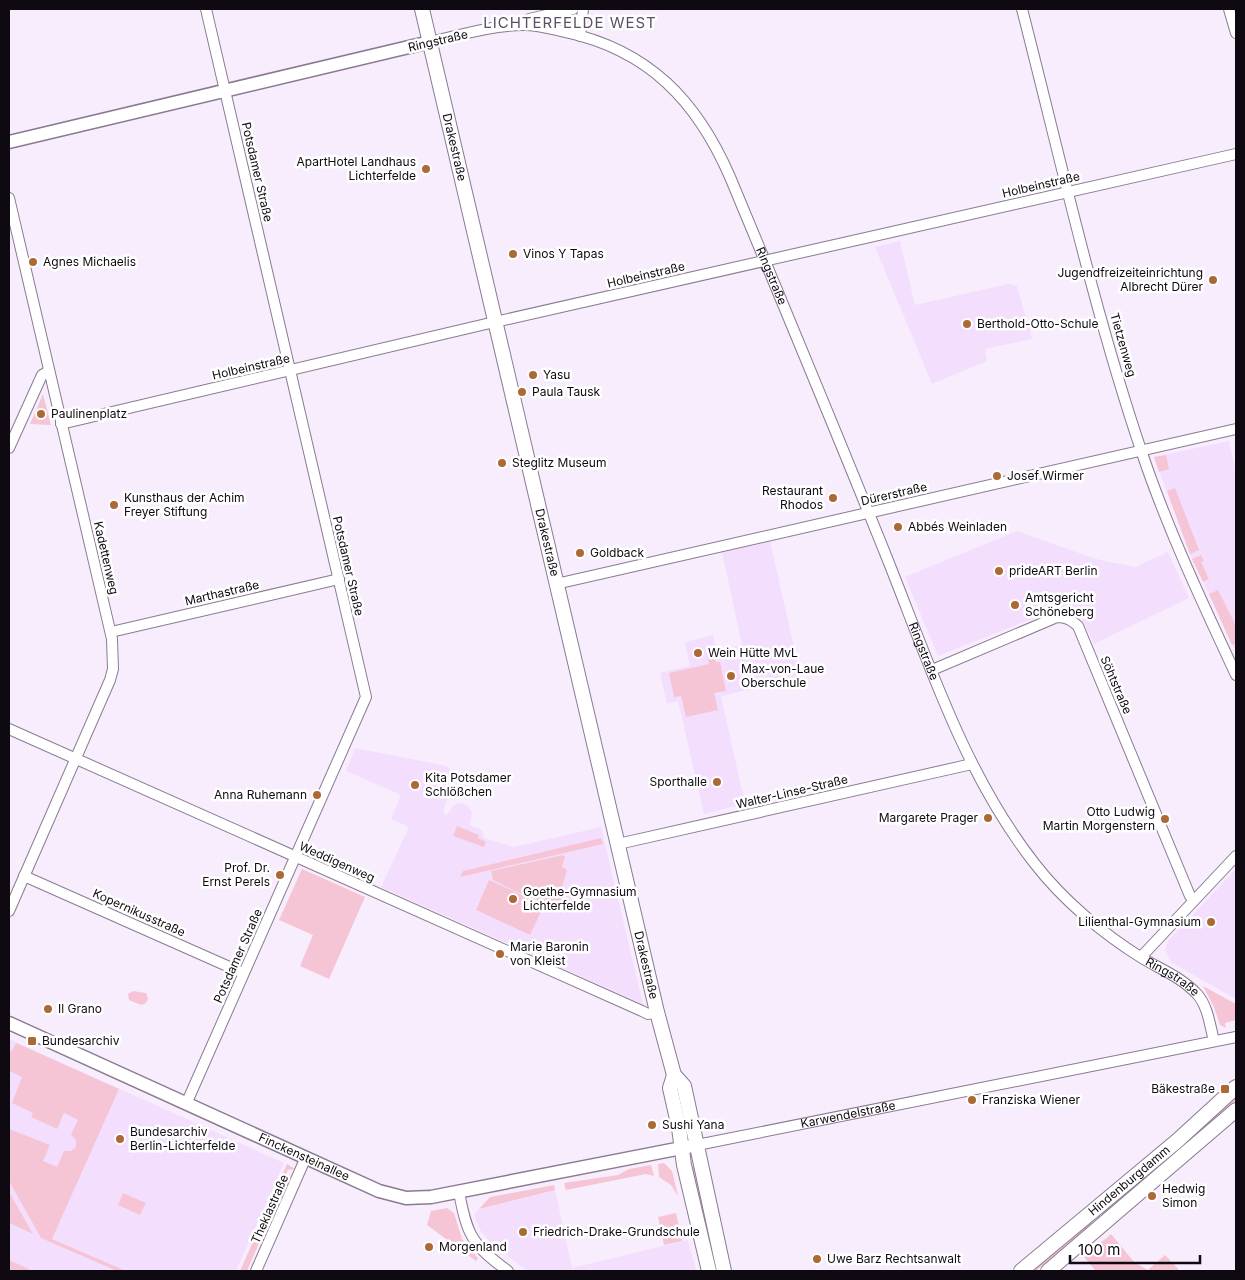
<svg xmlns="http://www.w3.org/2000/svg" width="1245" height="1280" font-family="Inter,sans-serif">
<rect width="100%" height="100%" fill="#f8edfc"/>
<g fill="#f4defe">
<path d="M900 241 915 305 1008 284 1017 286 1032 339 985 349 987 361 932 384 875 247Z"/>
<path d="M1229 441 1236 474V652L1189 552 1154 457Z"/>
<path d="M1017 531 1096 559 1135 567 1168 552 1189 598 1094 644 1081 617 1074 611 1060 608 938 656 905 577Z"/>
<path d="M770 541 801 678 721 696 745 804 704 814 678 701 667 704 660 673 690 666 685 642 713 635 716 650 742 645 722 552Z"/>
<path d="M355 748 447 766 454 775 443 813 447 815 453 806 458 803 467 805 472 812 470 825 482 830 484 838 514 847 601 827 643 1004 381 887 409 827 391 819 401 795 346 771Z"/>
<path d="M1236 869V999L1171 962 1165 950 1168 941Z"/>
<path d="M9 1039 284 1163 236 1271H9Z"/>
<path d="M555 1190 572 1268 688 1240 696 1271H527L489 1241 480 1230 474 1215 479 1209Z"/>
</g>
<g fill="#f6c5d5">
<path d="M43 394 51 425 30 424Z"/>
<path d="M1166 455 1169 469 1159 472 1154 457Z"/>
<path d="M1175 488 1199 550 1190 554 1167 491Z"/>
<path d="M1201 555 1204 561 1201 562 1209 579 1203 582 1192 559Z"/>
<path d="M1218 590 1236 626V643L1232 645 1209 594Z"/>
<path d="M714 653 716 662H720L726 691 714 693 718 710 686 717 681 696 674 697 669 673 709 664 707 654Z"/>
<path d="M457 826 479 835 478 838 486 842 484 847 453 836Z"/>
<path d="M601 838 603 844 460 877 463 871Z"/>
<path d="M563 855 565 857 562 867 567 870 560 894 562 900C548 910 508 887 493 880L491 871Z"/>
<path d="M302 869 365 897 329 979 300 966 313 935 279 920Z"/>
<path d="M489 880 544 905 530 935 476 910Z"/>
<path d="M1203 986 1236 1004V1020L1225 1023 1226 1028 1220 1025 1214 1007Z"/>
<path d="M133 991 146 993 148 999 146 1003 141 1005 129 1000 128 994Z"/>
<path d="M16 1043 119 1089 52 1239 126 1271H117L41 1238 9 1181V1129L50 1145 43 1161 57 1167 64 1151H71L76 1147V1140L71 1135 78 1120 64 1113 57 1129 31 1117 33 1113 12 1103 22 1077 9 1071V1050L12 1051Z"/>
<path d="M1236 1095V1100L1105 1215 1102 1212Z"/>
<path d="M664 1163 672 1171 678 1196 671 1185 659 1177 658 1164Z"/>
<path d="M287 1164 295 1169 288 1170 280 1188 282 1190 247 1271H240Z"/>
<path d="M651 1165 654 1176 646 1174 566 1190 564 1183 618 1175 629 1169Z"/>
<path d="M690 1167H694L719 1271H714Z"/>
<path d="M554 1185 555 1190 479 1209 490 1197Z"/>
<path d="M9 1192 33 1234 9 1223Z"/>
<path d="M123 1193 146 1203 140 1215 118 1205Z"/>
<path d="M447 1208 454 1213 462 1239 478 1258 476 1261 427 1225 431 1211Z"/>
<path d="M676 1213 682 1241 664 1245 658 1217Z"/>
<path d="M1090 1221 1092 1224 1036 1271H1031Z"/>
<path d="M1111 1234 1134 1262 1148 1270 1165 1255 1180 1271H1096L1084 1257Z"/>
<path d="M9 1260 29 1269 28 1271H9Z"/>
</g>
<g fill="none" stroke-linecap="round" stroke-linejoin="round">
<g stroke="#8a7a91" stroke-width="12">
<g id="minor">
<path d="M1022 9C1060 157 1093 308 1142 453 1168 530 1202 602 1236 675"/>
<path d="M1229 9 1236 33"/>
<path d="M526 25 529 19 573 9"/>
<path d="M580 36 583 9"/>
<path id="s1" d="M430 42C460 35 493 25 524 25 538 25 552 29 565 32 649 50 697 101 730 177 783 304 836 431 887 558 929 663 965 775 1035 864 1063 900 1103 934 1142 958 1160 969 1181 977 1197 994 1208 1006 1210 1026 1214 1041"/>
<path d="M9 198 112 639 113 669 110 680 9 911"/>
<path d="M61 424 486 324 1236 154"/>
<path d="M9 448 42 375 49 371"/>
<path d="M556 584 1236 429"/>
<path d="M111 632 339 579"/>
<path d="M932 670 1057 617C1067 617 1071 620 1078 626L1190 896 1194 900"/>
<path d="M9 729 642 1011 648 1014 657 1012"/>
<path d="M618 844 972 764"/>
<path d="M24 876 243 973"/>
<path d="M1141 957 1236 856"/>
<path d="M187 1102 366 697 206 9"/>
<path id="s2" d="M697 1145 1236 1037"/>
<path d="M459 1192C467 1235 472 1245 508 1271"/>
<path d="M256 1271 306 1157"/>
</g>
</g>
<g stroke="#8a7a91" stroke-width="15">
<g id="tertiary">
<path d="M9 142 430 42"/>
<path id="s3" d="M9 1023 379 1191 406 1198 431 1197 697 1145"/>
</g>
</g>
<g stroke="#8a7a91" stroke-width="16">
<g id="secondary">
<path id="s4" d="M422 9 657 1012 674 1075 684 1086 724 1271"/>
<path d="M674 1075 670 1088 679 1128 684 1165 709 1271"/>
<path id="s5" d="M1021 1271 1177 1141 1236 1087"/>
<path d="M1048 1271 1236 1110"/>
</g>
</g>
<use href="#minor" stroke="#fff" stroke-width="10"/>
<use href="#tertiary" stroke="#fff" stroke-width="12"/>
<use href="#secondary" stroke="#fff" stroke-width="14"/>
</g>
<g fill="#ab6a35" stroke="#fff" stroke-width="2">
<circle cx="426" cy="169" r="5"/>
<circle cx="513" cy="254" r="5"/>
<circle cx="33" cy="262" r="5"/>
<circle cx="1213" cy="280" r="5"/>
<circle cx="967" cy="324" r="5"/>
<circle cx="533" cy="375" r="5"/>
<circle cx="522" cy="392" r="5"/>
<circle cx="41" cy="414" r="5"/>
<circle cx="502" cy="463" r="5"/>
<circle cx="997" cy="476" r="5"/>
<circle cx="833" cy="498" r="5"/>
<circle cx="114" cy="505" r="5"/>
<circle cx="898" cy="527" r="5"/>
<circle cx="580" cy="553" r="5"/>
<circle cx="999" cy="571" r="5"/>
<circle cx="1015" cy="605" r="5"/>
<circle cx="698" cy="653" r="5"/>
<circle cx="731" cy="676" r="5"/>
<circle cx="717" cy="782" r="5"/>
<circle cx="415" cy="785" r="5"/>
<circle cx="317" cy="795" r="5"/>
<circle cx="988" cy="818" r="5"/>
<circle cx="1165" cy="819" r="5"/>
<circle cx="280" cy="875" r="5"/>
<circle cx="513" cy="899" r="5"/>
<circle cx="1211" cy="922" r="5"/>
<circle cx="500" cy="954" r="5"/>
<circle cx="48" cy="1009" r="5"/>
<rect x="27" y="1036" width="10" height="10" rx="2.5"/>
<rect x="1220" y="1084" width="10" height="10" rx="2.5"/>
<circle cx="972" cy="1100" r="5"/>
<circle cx="652" cy="1125" r="5"/>
<circle cx="120" cy="1139" r="5"/>
<circle cx="1152" cy="1196" r="5"/>
<circle cx="523" cy="1232" r="5"/>
<circle cx="429" cy="1247" r="5"/>
<circle cx="817" cy="1259" r="5"/>
</g>
<g text-anchor="middle" stroke-width="5" stroke-linejoin="round" paint-order="stroke">
<g font-size="12" fill="#0f0911" stroke="#fff">
<text transform="translate(438 41) rotate(-13)" y="4">Ringstraße</text>
<text dy="4" stroke="none"><textPath href="#s4" startOffset="142">Drakestraße</textPath></text>
<text transform="translate(257 172) rotate(77)" y="4">Potsdamer Straße</text>
<text transform="translate(1041 185) rotate(-13)" y="4">Holbeinstraße</text>
<text transform="translate(646 275) rotate(-13)" y="4">Holbeinstraße</text>
<text dy="4" stroke="none"><textPath href="#s1" startOffset="474">Ringstraße</textPath></text>
<text transform="translate(1123 345) rotate(74)" y="4">Tietzenweg</text>
<text transform="translate(251 367) rotate(-13)" y="4">Holbeinstraße</text>
<text transform="translate(894 494) rotate(-13)" y="4">Dürerstraße</text>
<text dy="4" stroke="none"><textPath href="#s4" startOffset="548">Drakestraße</textPath></text>
<text transform="translate(106 558) rotate(77)" y="4">Kadettenweg</text>
<text transform="translate(348 566) rotate(77)" y="4">Potsdamer Straße</text>
<text transform="translate(222 593) rotate(-13)" y="4">Marthastraße</text>
<text dy="4" stroke="none"><textPath href="#s1" startOffset="879">Ringstraße</textPath></text>
<text transform="translate(1116 685) rotate(67)" y="4">Söhtstraße</text>
<text transform="translate(792 792) rotate(-13)" y="4">Walter-Linse-Straße</text>
<text transform="translate(337 862) rotate(24)" y="4">Weddigenweg</text>
<text transform="translate(139 913) rotate(24)" y="4">Kopernikusstraße</text>
<text transform="translate(238 956) rotate(-66)" y="4">Potsdamer Straße</text>
<text dy="4" stroke="none"><textPath href="#s4" startOffset="982">Drakestraße</textPath></text>
<text dy="4" stroke="none"><textPath href="#s1" startOffset="1299">Ringstraße</textPath></text>
<text dy="4" stroke="none"><textPath href="#s2" startOffset="154">Karwendelstraße</textPath></text>
<text dy="4" stroke="none"><textPath href="#s3" startOffset="324">Finckensteinallee</textPath></text>
<text dy="4" stroke="none"><textPath href="#s5" startOffset="141">Hindenburgdamm</textPath></text>
<text transform="translate(270 1209) rotate(-66)" y="4">Theklastraße</text>
</g>
<g font-size="12" fill="#0f0911" stroke="#fff" text-anchor="start">
<text x="416" y="166" text-anchor="end">ApartHotel Landhaus<tspan x="416" dy="14">Lichterfelde</tspan></text>
<text x="523" y="258">Vinos Y Tapas</text>
<text x="43" y="266">Agnes Michaelis</text>
<text x="1203" y="277" text-anchor="end">Jugendfreizeiteinrichtung<tspan x="1203" dy="14">Albrecht Dürer</tspan></text>
<text x="977" y="328">Berthold-Otto-Schule</text>
<text x="543" y="379">Yasu</text>
<text x="532" y="396">Paula Tausk</text>
<text x="51" y="418">Paulinenplatz</text>
<text x="512" y="467">Steglitz Museum</text>
<text x="1007" y="480">Josef Wirmer</text>
<text x="823" y="495" text-anchor="end">Restaurant<tspan x="823" dy="14">Rhodos</tspan></text>
<text x="124" y="502">Kunsthaus der Achim<tspan x="124" dy="14">Freyer Stiftung</tspan></text>
<text x="908" y="531">Abbés Weinladen</text>
<text x="590" y="557">Goldback</text>
<text x="1009" y="575">prideART Berlin</text>
<text x="1025" y="602">Amtsgericht<tspan x="1025" dy="14">Schöneberg</tspan></text>
<text x="708" y="657">Wein Hütte MvL</text>
<text x="741" y="673">Max-von-Laue<tspan x="741" dy="14">Oberschule</tspan></text>
<text x="425" y="782">Kita Potsdamer<tspan x="425" dy="14">Schlößchen</tspan></text>
<text x="707" y="786" text-anchor="end">Sporthalle</text>
<text x="307" y="799" text-anchor="end">Anna Ruhemann</text>
<text x="1155" y="816" text-anchor="end">Otto Ludwig<tspan x="1155" dy="14">Martin Morgenstern</tspan></text>
<text x="978" y="822" text-anchor="end">Margarete Prager</text>
<text x="270" y="872" text-anchor="end">Prof. Dr.<tspan x="270" dy="14">Ernst Perels</tspan></text>
<text x="523" y="896">Goethe-Gymnasium<tspan x="523" dy="14">Lichterfelde</tspan></text>
<text x="1201" y="926" text-anchor="end">Lilienthal-Gymnasium</text>
<text x="510" y="951">Marie Baronin<tspan x="510" dy="14">von Kleist</tspan></text>
<text x="58" y="1013">Il Grano</text>
<text x="42" y="1045">Bundesarchiv</text>
<text x="1215" y="1093" text-anchor="end">Bäkestraße</text>
<text x="982" y="1104">Franziska Wiener</text>
<text x="662" y="1129">Sushi Yana</text>
<text x="130" y="1136">Bundesarchiv<tspan x="130" dy="14">Berlin-Lichterfelde</tspan></text>
<text x="1162" y="1193">Hedwig<tspan x="1162" dy="14">Simon</tspan></text>
<text x="533" y="1236">Friedrich-Drake-Grundschule</text>
<text x="439" y="1251">Morgenland</text>
<text x="827" y="1263">Uwe Barz Rechtsanwalt</text>
</g>
<g font-size="15" letter-spacing="1" fill="#5d4f64" stroke="#fff">
<text x="570" y="28">LICHTERFELDE WEST</text>
</g>
</g>
<rect width="1245" height="1280" fill="none" stroke="#0f0911" stroke-width="20"/>
<path d="M1070 1255v8h130v-8" fill="none" stroke="#0f0911" stroke-width="2.5"/>
<text x="1078" y="1255" font-size="15" fill="#0f0911" stroke="#ffffff" stroke-width="4" paint-order="stroke">100 m</text>
</svg>
